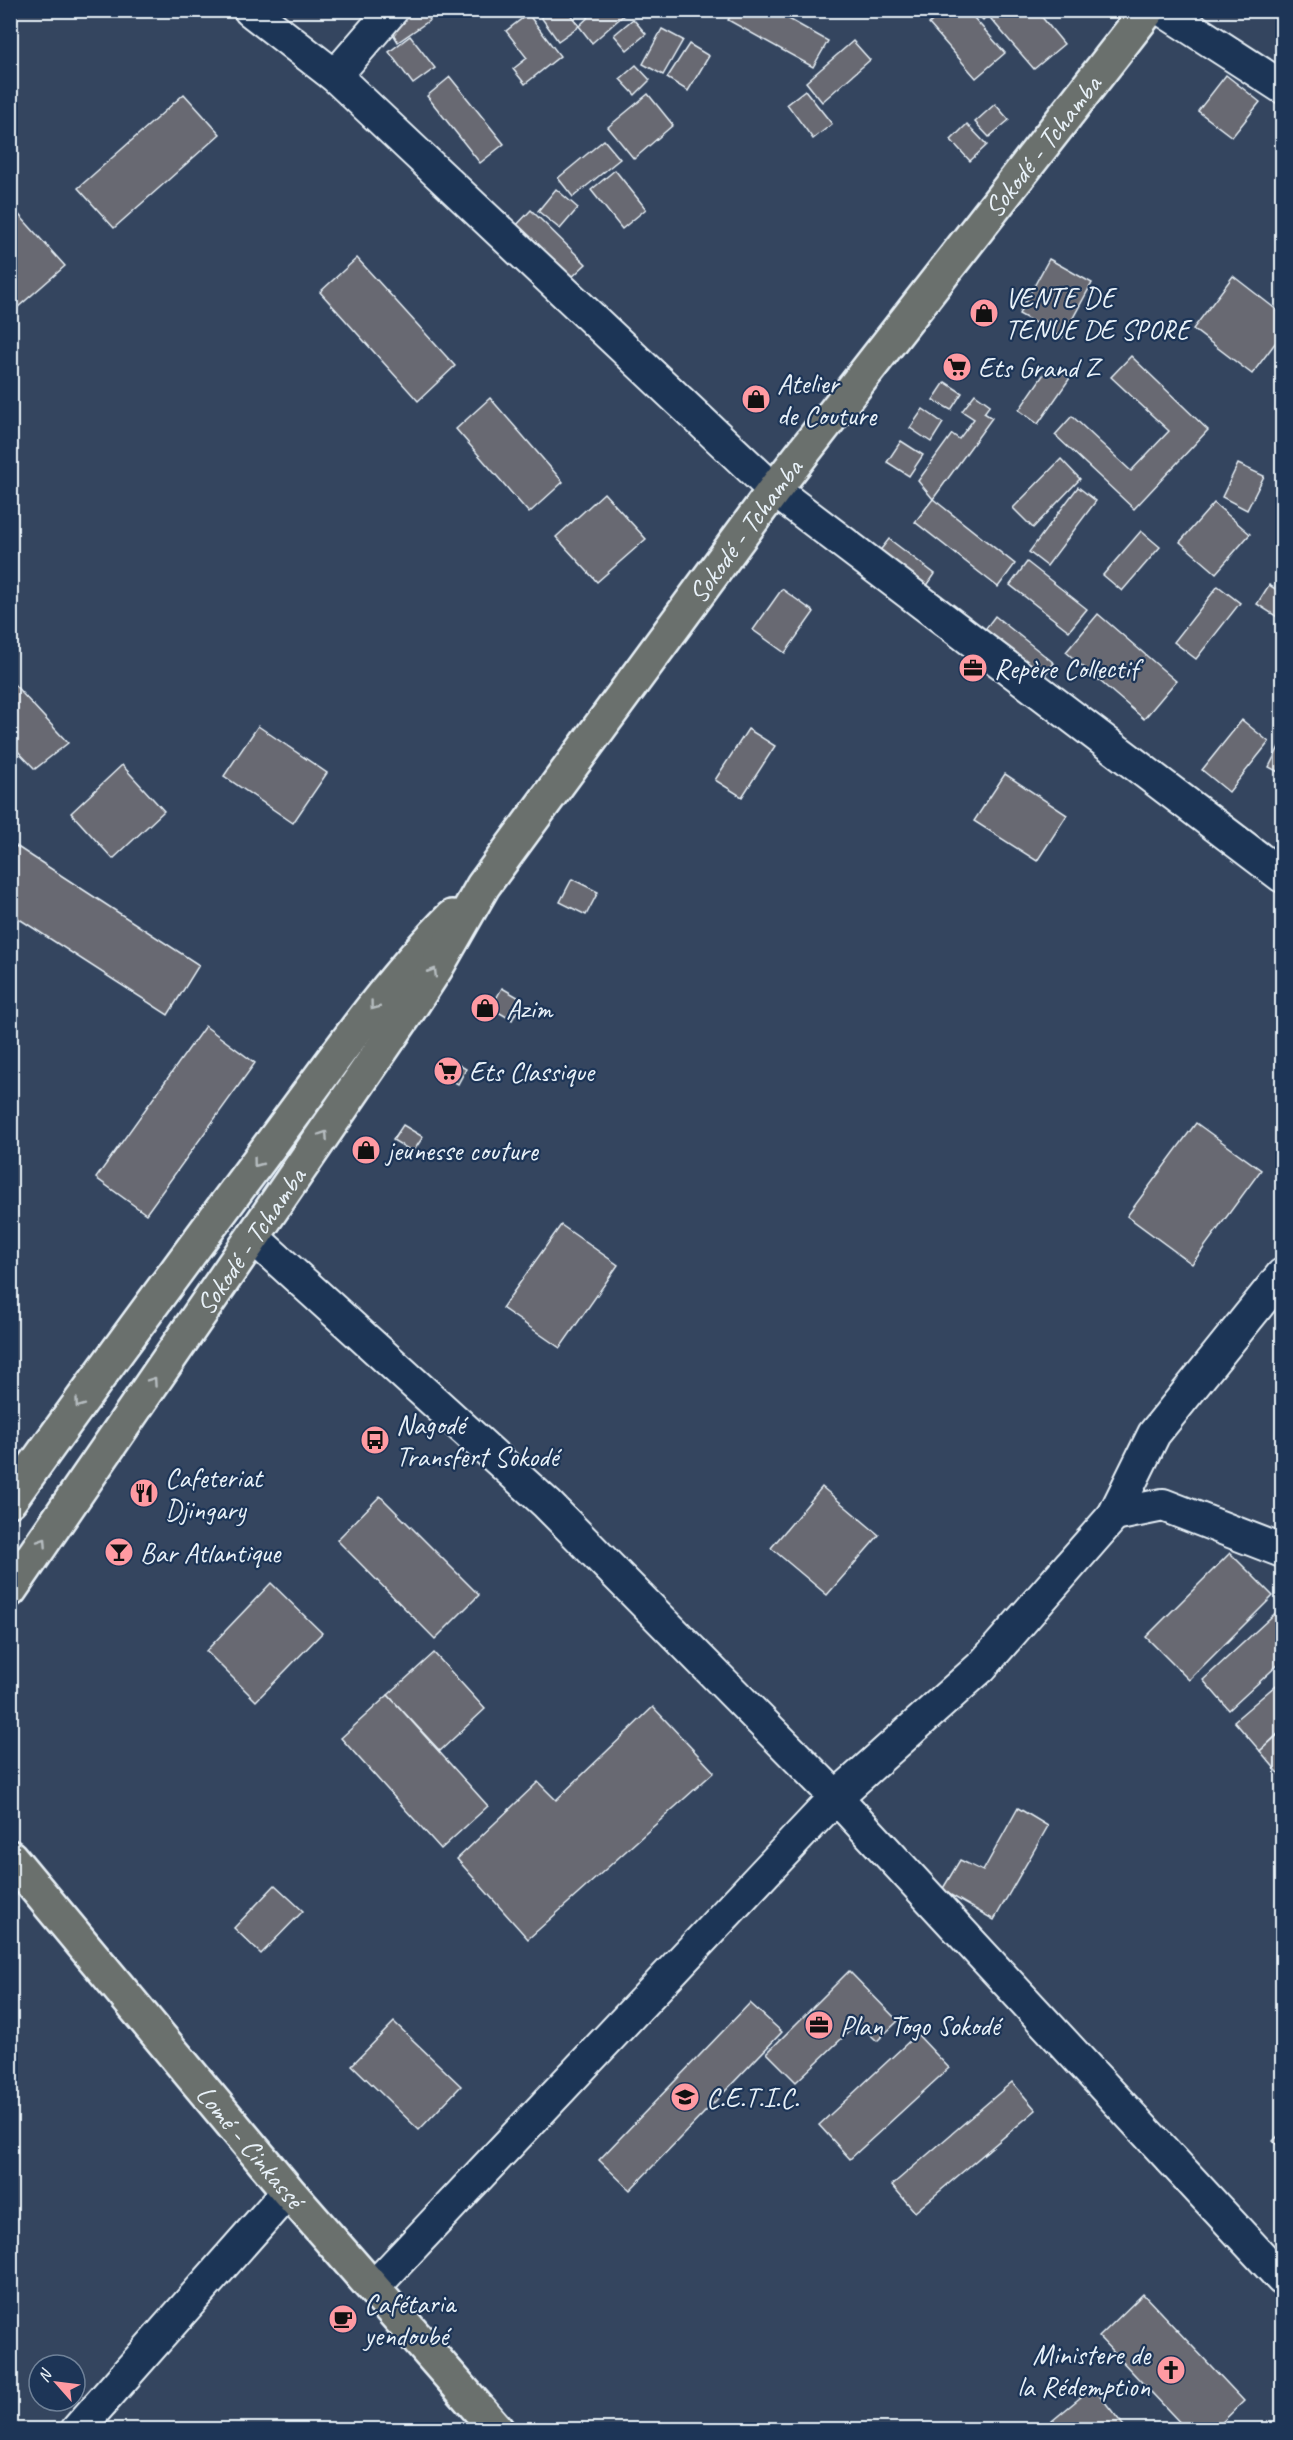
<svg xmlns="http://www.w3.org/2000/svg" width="1293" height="2440" font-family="Caveat,sans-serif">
<rect width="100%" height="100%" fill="#34455f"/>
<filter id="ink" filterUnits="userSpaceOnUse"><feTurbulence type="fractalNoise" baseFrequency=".0167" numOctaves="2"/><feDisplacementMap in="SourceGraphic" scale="12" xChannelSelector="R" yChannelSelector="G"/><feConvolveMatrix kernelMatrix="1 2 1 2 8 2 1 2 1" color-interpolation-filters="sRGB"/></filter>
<g filter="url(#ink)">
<g fill="#686972" stroke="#e8f1f8" stroke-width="1.5">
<path d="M417 10H424L430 20 398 42 390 29Z"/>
<path d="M536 10H567L579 26 558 41Z"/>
<path d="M596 10H622L625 14 592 43 579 26Z"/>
<path d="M734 10H773L828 41 813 67 728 20Z"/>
<path d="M944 10H967L1005 53 976 78 929 24Z"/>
<path d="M973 10H992L983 20Z"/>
<path d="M1001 10H1036L1064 44 1034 69 991 19Z"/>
<path d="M528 14 560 56 525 84 513 69 527 58 506 31Z"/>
<path d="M633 19 646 34 627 50 614 35Z"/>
<path d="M662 29 683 40 663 75 643 64Z"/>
<path d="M410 36 435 68 413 84 389 52Z"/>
<path d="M853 41 870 60 822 102 806 82Z"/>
<path d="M689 44 709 56 688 91 667 78Z"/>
<path d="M636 65 650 80 635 95 620 79Z"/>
<path d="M1226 75 1260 102 1232 137 1198 111Z"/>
<path d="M450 77 504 144 480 163 427 96Z"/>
<path d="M805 90 832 124 813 139 787 104Z"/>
<path d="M184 94 220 134 114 228 78 188Z"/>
<path d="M648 94 673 125 634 159 608 127Z"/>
<path d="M995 104 1009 120 989 137 975 122Z"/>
<path d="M967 124 987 145 970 161 951 140Z"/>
<path d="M604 140 620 159 573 197 558 178Z"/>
<path d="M615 170 646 209 622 229 591 190Z"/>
<path d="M556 189 578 208 560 229 538 211Z"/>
<path d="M12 207 65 266 10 314V209Z"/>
<path d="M531 210 586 264 569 280 514 228Z"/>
<path d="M357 258 455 366 418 401 320 292Z"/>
<path d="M1049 259 1092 283 1062 338 1019 314Z"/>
<path d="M1233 276 1282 314V334L1252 374 1193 329Z"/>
<path d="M1131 356 1208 430 1134 509 1055 435 1072 416 1131 471 1169 431 1111 377Z"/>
<path d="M1050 365 1070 378 1038 424 1019 410Z"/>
<path d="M945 382 962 393 951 410 933 400Z"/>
<path d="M975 394 990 405 984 413 992 418 933 499 918 481 952 434 959 439 974 419 962 411Z"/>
<path d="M490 398 563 482 529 513 456 429Z"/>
<path d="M923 409 943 423 931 442 910 428Z"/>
<path d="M901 441 923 455 909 476 887 462Z"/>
<path d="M1061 459 1080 479 1033 528 1013 508Z"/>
<path d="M1238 464 1264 476 1247 510 1222 497Z"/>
<path d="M1078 487 1096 501 1047 566 1029 552Z"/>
<path d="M604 493 646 539 597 582 556 537Z"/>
<path d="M933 499 1015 564 998 587 915 522Z"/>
<path d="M1214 503 1250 534 1216 573 1180 542Z"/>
<path d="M1141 531 1160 547 1122 591 1103 575Z"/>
<path d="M889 539 935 574 922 593 874 558Z"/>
<path d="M1027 562 1087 609 1069 631 1010 585Z"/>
<path d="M1269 585 1282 593V620L1257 604Z"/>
<path d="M1218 586 1240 603 1196 659 1174 642Z"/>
<path d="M782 589 814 612 785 653 753 630Z"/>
<path d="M1098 614 1176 681 1144 719 1066 652Z"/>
<path d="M995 616 1054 663 1039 682 980 636Z"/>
<path d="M10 680 68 743 35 769 10 743Z"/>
<path d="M1242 720 1269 742 1229 792 1202 770Z"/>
<path d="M258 726 327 773 293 823 224 776Z"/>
<path d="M748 729 775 746 742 797 715 780Z"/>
<path d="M1282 741V774L1269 767Z"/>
<path d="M122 765 164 811 113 859 71 813Z"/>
<path d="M1005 774 1067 815 1037 861 974 821Z"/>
<path d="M16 846 199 965 168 1015 10 913V855Z"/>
<path d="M572 879 598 892 586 915 560 902Z"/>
<path d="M502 988 523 1000 512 1020 491 1008Z"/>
<path d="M205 1026 255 1063 146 1214 96 1178Z"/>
<path d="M447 1058 466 1069 458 1084 438 1073Z"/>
<path d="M1196 1123 1261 1170 1192 1264 1127 1216Z"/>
<path d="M403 1125 423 1137 413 1152 393 1140Z"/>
<path d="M561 1225 618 1265 560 1348 502 1308Z"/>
<path d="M822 1487 879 1535 827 1595 771 1548Z"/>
<path d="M380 1496 479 1595 435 1639 337 1540Z"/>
<path d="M1230 1553 1273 1596 1189 1680 1146 1637Z"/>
<path d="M271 1583 322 1633 256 1701 206 1651Z"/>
<path d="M1282 1607V1661L1229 1710 1203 1680Z"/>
<path d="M434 1653 485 1709 440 1751 388 1695Z"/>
<path d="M1276 1685 1282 1692V1730L1260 1751 1234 1721Z"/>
<path d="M388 1695 488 1806 441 1849 341 1738Z"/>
<path d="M653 1707 714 1772 528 1939 457 1859 538 1782 556 1800Z"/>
<path d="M1282 1731V1777L1260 1751Z"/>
<path d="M1018 1808 1048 1826 994 1920 942 1890 960 1860 983 1871Z"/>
<path d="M275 1885 303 1911 261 1954 234 1928Z"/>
<path d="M849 1971 898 2021 877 2041 858 2023 796 2082 767 2053Z"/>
<path d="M750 2003 782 2032 630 2190 599 2160Z"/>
<path d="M394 2022 461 2086 419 2130 352 2065Z"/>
<path d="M917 2034 949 2068 850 2159 819 2125Z"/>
<path d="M1012 2082 1036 2110 915 2212 892 2185Z"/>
<path d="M1282 2132V2150L1273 2141Z"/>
<path d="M1143 2294 1244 2401 1214 2430H1187L1099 2337Z"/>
<path d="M1093 2387 1127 2430H1041Z"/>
</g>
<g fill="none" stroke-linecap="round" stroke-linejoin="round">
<g stroke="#e8f1f8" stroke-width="36">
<g id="street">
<path d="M250 10 335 76 774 490 1282 876"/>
<path d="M1163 10 1282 87"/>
<path d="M335 76 392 10"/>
<path d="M254 1238 547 1504 836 1797 1282 2279"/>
<path d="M1114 1515 1163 1505 1282 1551"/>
<path d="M373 2288 836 1797 982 1666 1114 1515 1154 1434 1282 1275"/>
<path d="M77 2430 288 2191"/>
</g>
</g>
<g stroke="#e8f1f8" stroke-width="38">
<g id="primary">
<path d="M10 1500C97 1378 185 1259 274 1140 331 1064 385 984 452 917"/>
<path id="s1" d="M10 1590 406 1014 436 968 483 886 774 490 1148 10"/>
</g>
</g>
<g stroke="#e8f1f8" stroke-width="38">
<g id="highway">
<path id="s2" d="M10 1857 288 2191 497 2430"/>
</g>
</g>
<use href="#street" stroke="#1d3557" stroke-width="32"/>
<use href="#primary" stroke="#6b706d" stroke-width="33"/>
<use href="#highway" stroke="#6b706d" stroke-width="33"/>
</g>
<defs><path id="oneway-chevron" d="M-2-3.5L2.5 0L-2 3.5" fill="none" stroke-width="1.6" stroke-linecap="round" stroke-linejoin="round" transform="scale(1.5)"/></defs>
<g stroke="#b6bdc0">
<use href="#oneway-chevron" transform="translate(433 972) rotate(-58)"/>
<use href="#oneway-chevron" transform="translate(374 1006) rotate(127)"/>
<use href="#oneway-chevron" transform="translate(324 1135) rotate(-56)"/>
<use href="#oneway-chevron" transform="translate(257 1163) rotate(127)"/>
<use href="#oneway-chevron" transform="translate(153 1381) rotate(-55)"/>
<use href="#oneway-chevron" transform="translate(79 1404) rotate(126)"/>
<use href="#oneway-chevron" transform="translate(43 1542) rotate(-56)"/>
</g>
</g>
<defs>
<g id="shop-disc" transform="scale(1.5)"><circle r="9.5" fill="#ff9aa2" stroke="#1d3557"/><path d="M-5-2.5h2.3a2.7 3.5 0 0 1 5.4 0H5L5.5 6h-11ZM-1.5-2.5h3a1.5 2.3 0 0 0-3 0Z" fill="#111"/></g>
<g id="supermarket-disc" transform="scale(1.5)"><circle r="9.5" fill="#ff9aa2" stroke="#1d3557"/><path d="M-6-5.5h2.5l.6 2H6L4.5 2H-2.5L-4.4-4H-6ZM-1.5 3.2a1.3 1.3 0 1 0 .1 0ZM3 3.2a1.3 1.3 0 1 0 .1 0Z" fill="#111"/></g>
<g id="office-disc" transform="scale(1.5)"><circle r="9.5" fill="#ff9aa2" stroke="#1d3557"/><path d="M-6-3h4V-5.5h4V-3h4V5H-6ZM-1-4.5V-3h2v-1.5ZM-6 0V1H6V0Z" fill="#111"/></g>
<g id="bus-disc" transform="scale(1.5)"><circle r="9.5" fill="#ff9aa2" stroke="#1d3557"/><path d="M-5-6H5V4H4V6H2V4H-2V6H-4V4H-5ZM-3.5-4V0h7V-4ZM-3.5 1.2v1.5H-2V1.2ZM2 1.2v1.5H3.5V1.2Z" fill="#111"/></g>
<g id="restaurant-disc" transform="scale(1.5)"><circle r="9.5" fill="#ff9aa2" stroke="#1d3557"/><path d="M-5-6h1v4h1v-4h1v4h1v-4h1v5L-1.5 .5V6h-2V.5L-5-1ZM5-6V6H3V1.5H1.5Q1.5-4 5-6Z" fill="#111"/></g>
<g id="bar-disc" transform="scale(1.5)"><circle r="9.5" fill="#ff9aa2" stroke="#1d3557"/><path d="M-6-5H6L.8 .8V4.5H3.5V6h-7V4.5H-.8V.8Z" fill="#111"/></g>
<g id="university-disc" transform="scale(1.5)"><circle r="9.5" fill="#ff9aa2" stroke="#1d3557"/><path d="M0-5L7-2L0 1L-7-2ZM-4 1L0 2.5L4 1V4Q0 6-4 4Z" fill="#111"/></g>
<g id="cafe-disc" transform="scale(1.5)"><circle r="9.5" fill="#ff9aa2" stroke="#1d3557"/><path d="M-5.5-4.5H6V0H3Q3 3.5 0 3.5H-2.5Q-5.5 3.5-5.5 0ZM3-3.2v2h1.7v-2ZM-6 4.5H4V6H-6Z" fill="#111"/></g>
<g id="church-disc" transform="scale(1.5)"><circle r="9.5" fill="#ff9aa2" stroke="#1d3557"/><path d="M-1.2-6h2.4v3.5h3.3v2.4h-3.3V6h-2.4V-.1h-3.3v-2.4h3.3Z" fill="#111"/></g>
</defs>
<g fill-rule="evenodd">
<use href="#shop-disc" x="984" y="313"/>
<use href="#supermarket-disc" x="957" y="367"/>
<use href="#shop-disc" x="756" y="399"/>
<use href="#office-disc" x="973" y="668"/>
<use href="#shop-disc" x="485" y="1008"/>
<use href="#supermarket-disc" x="448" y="1071"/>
<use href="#shop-disc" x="366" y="1150"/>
<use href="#bus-disc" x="375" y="1440"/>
<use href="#restaurant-disc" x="144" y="1493"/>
<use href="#bar-disc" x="119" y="1552"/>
<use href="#office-disc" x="819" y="2025"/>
<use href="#university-disc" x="685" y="2097"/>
<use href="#cafe-disc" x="343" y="2319"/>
<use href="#church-disc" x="1171" y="2370"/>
</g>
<g text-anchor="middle" stroke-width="4.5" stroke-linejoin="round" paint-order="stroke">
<g font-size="28" fill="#e8f1f8" stroke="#1d3557">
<text dy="10" stroke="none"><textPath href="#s1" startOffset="1776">Sokodé - Tchamba</textPath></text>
<text dy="10" stroke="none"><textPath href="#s1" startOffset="1290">Sokodé - Tchamba</textPath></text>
<text dy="10" stroke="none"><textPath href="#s1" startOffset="424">Sokodé - Tchamba</textPath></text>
<text dy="10" stroke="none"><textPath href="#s2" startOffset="376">Lomé - Cinkassé</textPath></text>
</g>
<g font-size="28" fill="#e8f1f8" stroke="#1d3557" text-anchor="start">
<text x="1005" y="307">VENTE DE<tspan x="1005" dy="32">TENUE DE SPORE</tspan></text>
<text x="978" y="377">Ets Grand Z</text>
<text x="777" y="393">Atelier<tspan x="777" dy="32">de Couture</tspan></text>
<text x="994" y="678">Repère Collectif</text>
<text x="506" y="1018">Azim</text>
<text x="469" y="1081">Ets Classique</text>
<text x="387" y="1160">jeunesse couture</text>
<text x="396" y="1434">Nagodé<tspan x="396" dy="32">Transfert Sokodé</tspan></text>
<text x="165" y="1487">Cafeteriat<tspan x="165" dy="32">Djingary</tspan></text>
<text x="140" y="1562">Bar Atlantique</text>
<text x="840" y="2035">Plan Togo Sokodé</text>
<text x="706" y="2107">C.E.T.I.C.</text>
<text x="364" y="2313">Cafétaria<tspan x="364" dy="32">yendoubé</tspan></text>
<text x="1150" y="2364" text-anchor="end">Ministere de<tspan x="1150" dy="32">la Rédemption</tspan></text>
</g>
</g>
<rect width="1293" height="2440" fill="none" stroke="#1d3557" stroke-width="36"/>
<rect x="18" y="18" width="1257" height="2404" fill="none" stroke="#e8f1f8" stroke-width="2" filter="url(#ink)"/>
<g transform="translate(57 2383) rotate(298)"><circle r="28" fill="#1d3557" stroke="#6e8097" stroke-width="1.5"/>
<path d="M0-4.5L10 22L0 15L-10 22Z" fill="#ff9aa2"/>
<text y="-9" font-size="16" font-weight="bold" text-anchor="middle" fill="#e8f1f8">N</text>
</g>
</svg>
